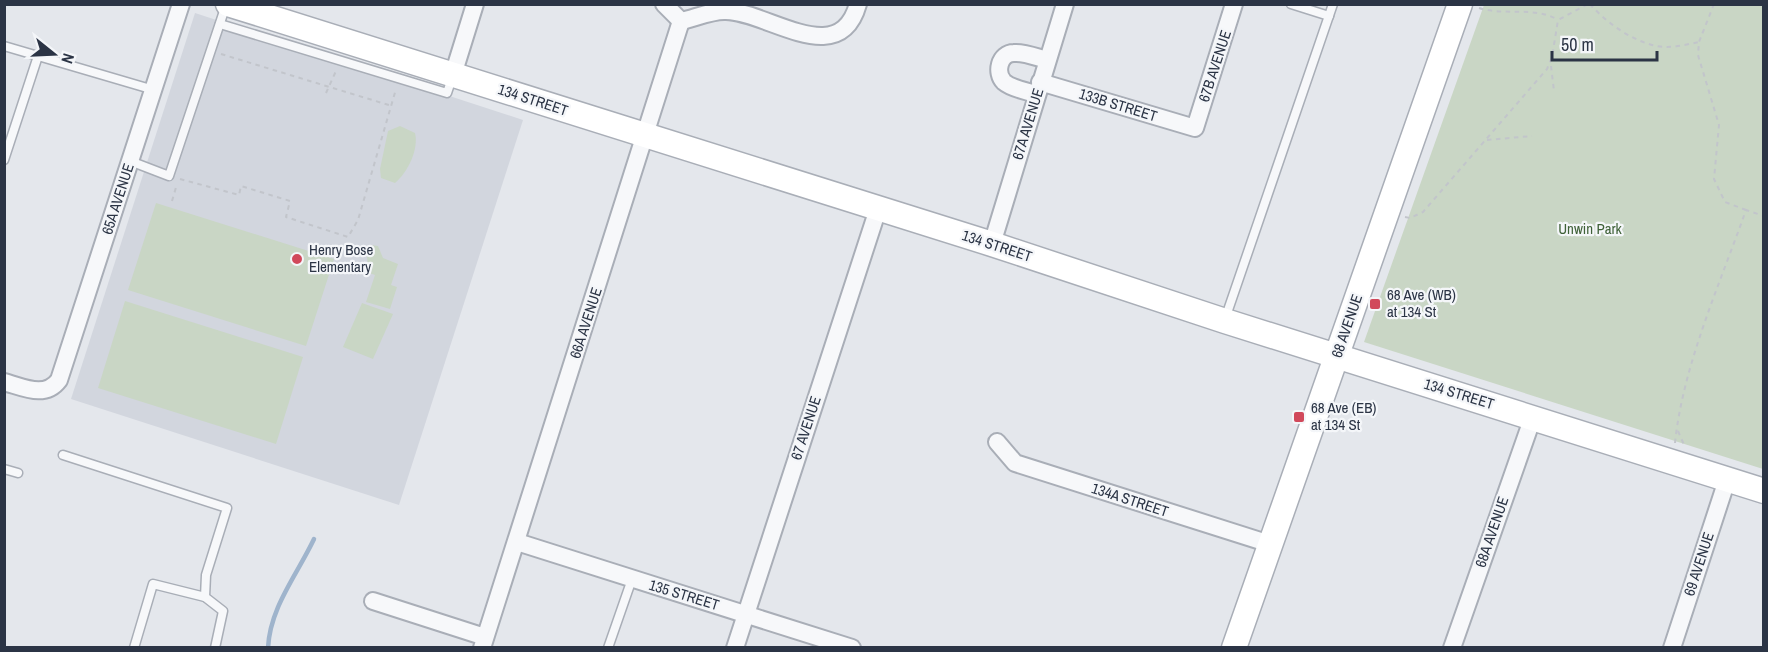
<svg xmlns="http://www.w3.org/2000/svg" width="1768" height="652" font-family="'Archivo Narrow',sans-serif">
<rect width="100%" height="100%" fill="#e4e7ec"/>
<path fill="#d2d6de" d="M195 13 523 120 399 505 71 399Z"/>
<g fill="#c9d6c5">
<path d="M1484 5H1763V469L1364 342Z"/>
<path d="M400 126 415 133C419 149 408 172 395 183L381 178 380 169 388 131Z"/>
<path d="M156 203 334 259 306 346 128 290Z"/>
<path d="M371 245 378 246 383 258 398 264 391 285 397 287 390 309 366 302 375 275 369 273 366 250Z"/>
<path d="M125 301 303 357 276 444 98 388Z"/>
<path d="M362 303 393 314 373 359 343 347Z"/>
</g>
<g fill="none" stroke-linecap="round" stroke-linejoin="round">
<path stroke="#9fb4cc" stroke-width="4.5" d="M268 648C270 607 297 575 314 539"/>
<g stroke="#a9aeb7" stroke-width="11">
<g id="lane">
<path d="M1291 4 1329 16"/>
<path d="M220 24 447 93 452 78"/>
<path d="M4 46 154 90"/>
<path d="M4 160 38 56"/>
<path d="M130 161 169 176 226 5"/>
<path d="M1225 319 1333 4"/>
<path d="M63 455 227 508 206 575 205 597 223 611 215 648"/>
<path d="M4 469 18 473"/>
<path d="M134 648 153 584 205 597"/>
<path d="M608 648 632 579"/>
</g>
</g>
<g stroke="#a9aeb7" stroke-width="20">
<g id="street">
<path d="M664 4 681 21"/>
<path d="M681 21C695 18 713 10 726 11 769 12 839 71 858 4"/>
<path d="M453 75 475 4"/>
<path d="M1040 82 1195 128 1234 4"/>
<path d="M1036 94C1027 91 1012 89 1004 82 995 73 999 53 1014 53 1024 52 1036 57 1047 60"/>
<path d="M992 244 1065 4"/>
<path d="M4 382C23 387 45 399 59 380L181 4"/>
<path d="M997 442 1015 463 1270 544"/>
<path d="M517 542 852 648"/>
<path d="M373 601 485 637"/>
<path d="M482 648 681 21"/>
<path d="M735 648 878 209"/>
<path d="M1452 648 1533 417"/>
<path d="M1672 648 1727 480"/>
</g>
</g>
<g stroke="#a9aeb7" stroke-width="27">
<g id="secondary">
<path d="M228 4 992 244 1225 321 1764 491"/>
<path d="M1234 648 1460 4"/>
</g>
</g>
<g stroke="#c2c5cb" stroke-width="2" stroke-dasharray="4.5 4.5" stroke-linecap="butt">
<path d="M1590 4C1607 24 1640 47 1667 47 1677 47 1689 44 1699 42"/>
<path d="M1714 4 1699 42 1698 55 1719 125 1714 179 1725 202 1746 210"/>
<path d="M1479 8C1504 16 1536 6 1558 20"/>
<path d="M221 54 392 106"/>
<path d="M1551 66 1554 91"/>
<path d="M326 93 336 71"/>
<path d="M1487 140 1532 136"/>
<path d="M180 179 239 195 241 186 290 201 286 217 348 237 358 220 396 89"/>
<path d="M172 201 177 184"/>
<path d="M1405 217 1410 218 1423 212 1547 69 1552 57 1558 20 1588 4"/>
<path d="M1678 431 1685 447"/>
<path d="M1675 443C1683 365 1720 284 1746 210L1764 216"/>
</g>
<use href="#lane" stroke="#f7f8fa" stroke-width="8"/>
<use href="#street" stroke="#f7f8fa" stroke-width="16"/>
<use href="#secondary" stroke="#fff" stroke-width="24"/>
</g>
<g fill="#d1495b" stroke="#f4f6f9" stroke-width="2">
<circle cx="297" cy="259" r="6"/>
<rect x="1369" y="298" width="12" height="12" rx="3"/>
<rect x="1293" y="411" width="12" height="12" rx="3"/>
</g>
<g text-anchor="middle" stroke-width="4.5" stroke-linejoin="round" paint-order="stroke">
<g font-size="15" fill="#2b3445" stroke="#f4f6f9">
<text transform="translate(1215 66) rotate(-72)" y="5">67B AVENUE</text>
<text transform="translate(533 100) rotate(18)" y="5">134 STREET</text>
<text transform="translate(1118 105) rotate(17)" y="5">133B STREET</text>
<text transform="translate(1028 124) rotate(-73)" y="5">67A AVENUE</text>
<text transform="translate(118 199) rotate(-72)" y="5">65A AVENUE</text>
<text transform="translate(997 246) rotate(18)" y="5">134 STREET</text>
<text transform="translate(586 323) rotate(-72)" y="5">66A AVENUE</text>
<text transform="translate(1347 326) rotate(-71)" y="5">68 AVENUE</text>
<text transform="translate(1459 394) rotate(17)" y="5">134 STREET</text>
<text transform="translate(806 428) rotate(-72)" y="5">67 AVENUE</text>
<text transform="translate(1130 500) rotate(18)" y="5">134A STREET</text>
<text transform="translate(1492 532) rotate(-71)" y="5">68A AVENUE</text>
<text transform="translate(1699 564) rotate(-72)" y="5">69 AVENUE</text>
<text transform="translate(684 595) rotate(17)" y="5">135 STREET</text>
</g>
<g font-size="15" fill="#3f6138" stroke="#f4f6f9">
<text x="1590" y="234">Unwin Park</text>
</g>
<g font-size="15" fill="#2b3445" stroke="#f4f6f9" text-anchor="start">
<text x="309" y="255">Henry Bose<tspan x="309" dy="17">Elementary</tspan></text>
<text x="1387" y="300">68 Ave (WB)<tspan x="1387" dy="17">at 134 St</tspan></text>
<text x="1311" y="413">68 Ave (EB)<tspan x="1311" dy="17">at 134 St</tspan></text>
</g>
</g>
<rect width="1768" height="652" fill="none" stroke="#2b3445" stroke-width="12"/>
<g transform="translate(54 54) rotate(108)" stroke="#f4f6f9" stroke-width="4.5" paint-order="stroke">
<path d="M0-4.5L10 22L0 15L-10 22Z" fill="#2b3445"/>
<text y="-9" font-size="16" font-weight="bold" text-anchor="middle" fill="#2b3445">N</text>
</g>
<path d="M1552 51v9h105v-9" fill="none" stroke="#2b3445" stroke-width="3"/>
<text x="1561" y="51" font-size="18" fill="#2b3445" stroke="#f4f6f9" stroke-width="4.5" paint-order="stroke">50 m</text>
</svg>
